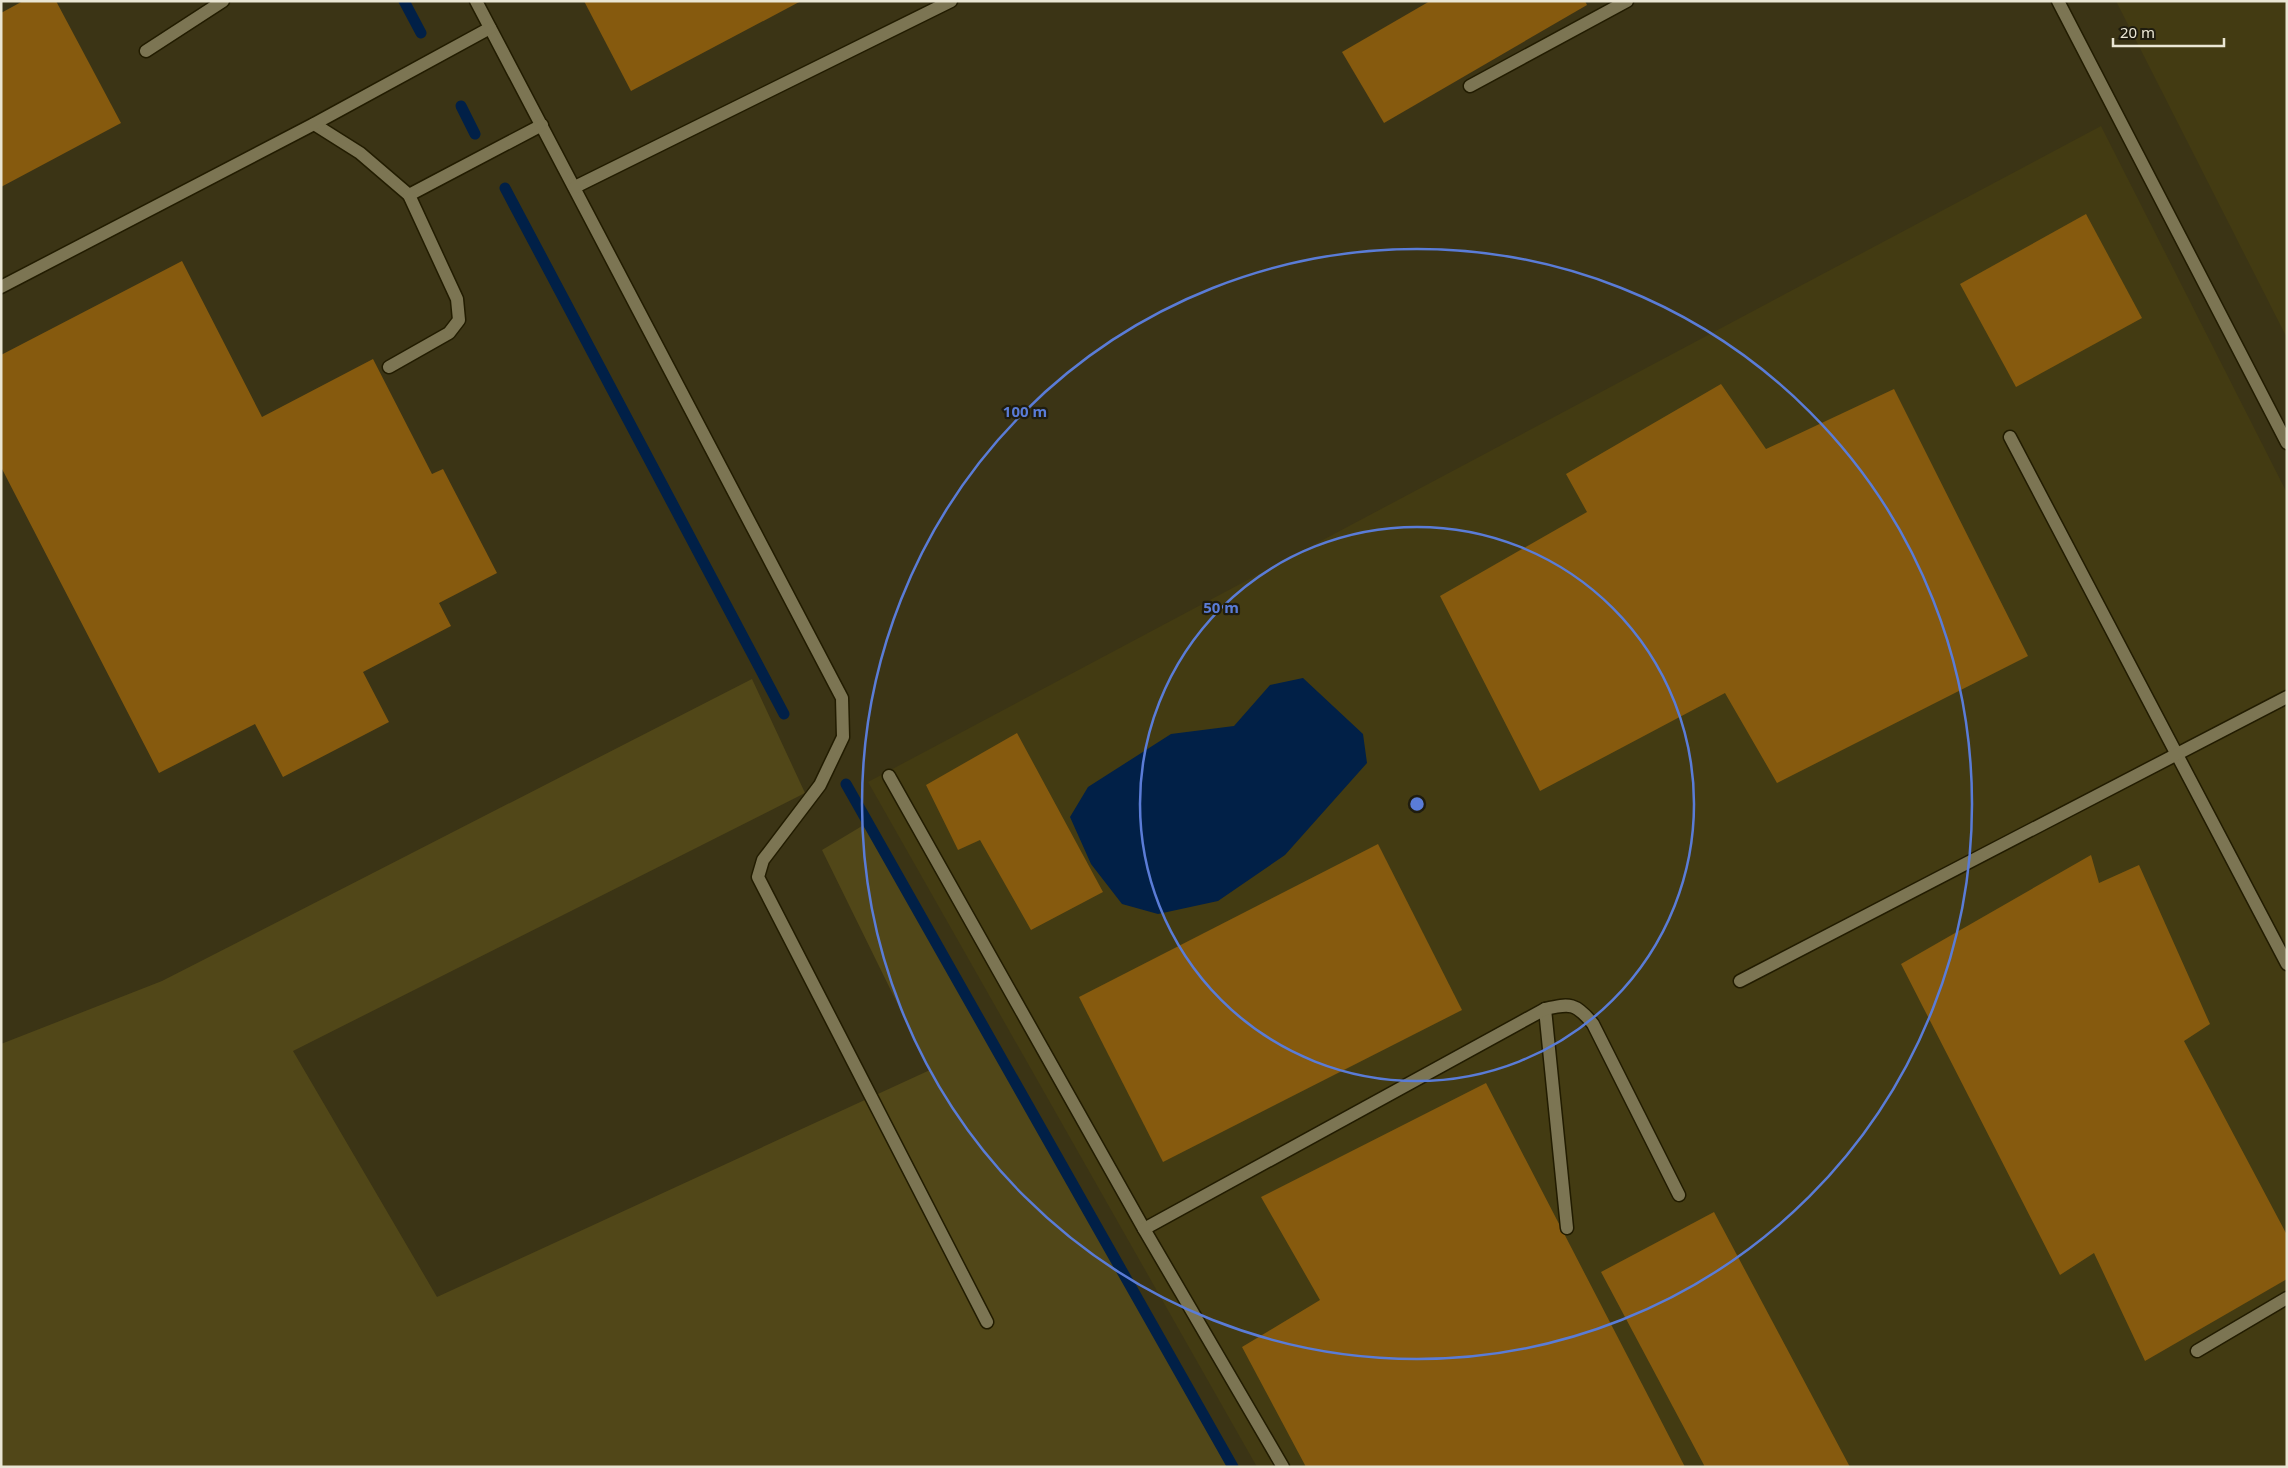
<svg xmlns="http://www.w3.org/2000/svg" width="2288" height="1468" font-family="'Noto Sans',sans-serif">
<rect width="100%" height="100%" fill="#3b3415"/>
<g fill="#433b12">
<path d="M2116 1H2287V338Z"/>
<path d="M2101 126 2287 493V1467H1257L868 782Z"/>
</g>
<path fill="#514718" d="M752 679 805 793 293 1051 437 1297 930 1070 822 850 867 823 1234 1467H1V1044L162 981Z"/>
<path fill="#012047" d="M1303 678 1363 734 1367 763 1285 855 1218 901 1158 914 1122 904 1091 864 1070 817 1088 787 1171 734 1234 726 1270 685Z"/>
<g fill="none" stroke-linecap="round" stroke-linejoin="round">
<g stroke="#012047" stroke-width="11">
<path d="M404 1 421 33"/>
<path d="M461 106 475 134"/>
<path d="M505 188 784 714"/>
<path d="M846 784 1233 1467"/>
</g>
</g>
<g fill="#865a0e">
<path d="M23 1H56L121 123 1 187V13Z"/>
<path d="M584 1H801L631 91Z"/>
<path d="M1430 1H1585L1587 5 1384 123 1342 52Z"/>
<path d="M2086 214 2142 318 2016 387 1960 284Z"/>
<path d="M182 261 262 417 373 359 432 474 443 469 497 573 439 603 451 626 363 672 389 722 283 777 255 724 159 773 1 467V355Z"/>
<path d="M1721 384 1766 449 1894 389 2028 656 1777 783 1725 693 1540 791 1440 596 1587 512 1566 474Z"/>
<path d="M1017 733 1103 892 1031 930 980 840 958 850 926 785Z"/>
<path d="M1378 844 1462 1010 1163 1162 1079 997Z"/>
<path d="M2091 855 2099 883 2139 865 2210 1024 2184 1041 2287 1235V1279L2145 1361 2094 1253 2060 1275 1901 964Z"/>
<path d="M1486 1083 1685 1467H1306L1242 1347 1320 1300 1261 1197Z"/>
<path d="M1714 1212 1850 1467H1705L1601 1272Z"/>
</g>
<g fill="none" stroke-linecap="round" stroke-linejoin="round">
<g stroke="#221c00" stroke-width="15">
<g id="lane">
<path d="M476 1 842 698 843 737 820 785 763 860 758 877 987 1322"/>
<path d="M146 51 223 1"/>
<path d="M1470 86 1627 1"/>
<path d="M314 124 360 153 409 195"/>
<path d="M575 187 951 1"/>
<path d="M1 287 314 124 490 28"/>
<path d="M389 367 449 333 459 320 457 299 409 195 542 125"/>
<path d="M2010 437 2287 964"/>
<path d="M889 776 1144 1229 1283 1467"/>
<path d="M1740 981 2287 697"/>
<path d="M1545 1009 1567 1228"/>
<path d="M1144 1229 1545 1009C1570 1003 1576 1003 1593 1024L1679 1195"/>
<path d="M2197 1351 2287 1298"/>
</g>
</g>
<g stroke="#221c00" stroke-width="15">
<path id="secondary" d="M2058 1 2287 443"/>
</g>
<use href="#lane" stroke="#7c7553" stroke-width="12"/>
<use href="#secondary" stroke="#7c7553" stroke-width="12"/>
</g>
<g fill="none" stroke="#5a7cd7" stroke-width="2.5">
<circle cx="1417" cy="804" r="277"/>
<circle cx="1417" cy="804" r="555"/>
</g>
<circle cx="1417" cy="804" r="8" fill="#5a7cd7" stroke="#1f1c0e" stroke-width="2.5"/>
<g font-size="15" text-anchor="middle" font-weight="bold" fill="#5a7cd7" stroke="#1f1c0e" stroke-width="4.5" stroke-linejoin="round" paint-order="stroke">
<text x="1025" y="417">100 m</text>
<text x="1221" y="613">50 m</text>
</g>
<rect width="2288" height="1468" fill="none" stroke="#eae6d4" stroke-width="5"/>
<path d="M2113 38v8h111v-8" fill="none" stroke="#eae6d4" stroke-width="2.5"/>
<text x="2120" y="38" font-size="15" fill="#eae6d4" stroke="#1f1c0e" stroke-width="4" paint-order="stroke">20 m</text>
</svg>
